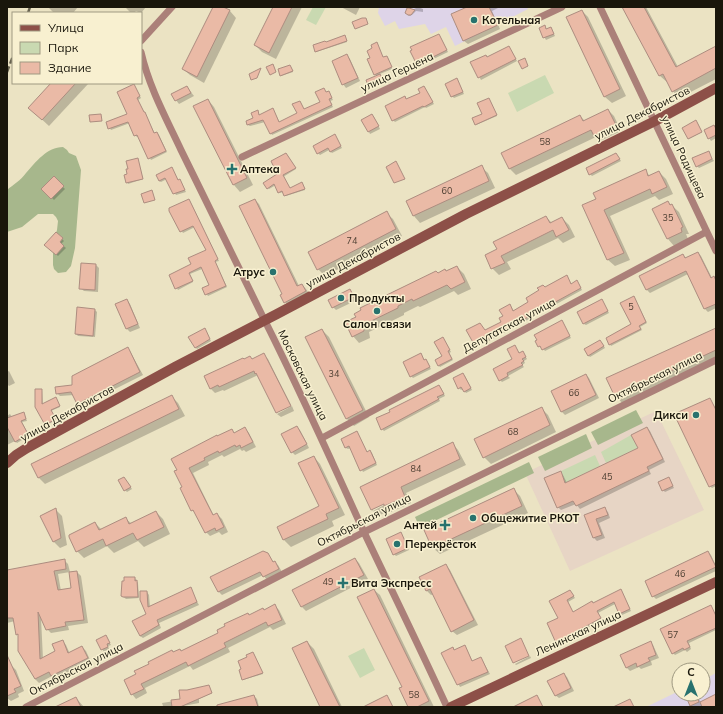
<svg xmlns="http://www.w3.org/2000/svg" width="723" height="714" font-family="Mulish,sans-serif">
<rect width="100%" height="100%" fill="#ebe3c3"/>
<g fill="#ded4e8">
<path d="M379 7H527L528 9 455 46 446 27 431 34 425 24 399 29 395 21 385 26 378 13Z"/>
<path d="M716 673V707H646L679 691V694H703V680Z"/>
</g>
<path fill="#e7d5c5" d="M656 411 704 510 570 571 525 473Z"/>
<g fill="#c9d9b1">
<path d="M313 7H326L316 25 306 20Z"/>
<path d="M545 75 554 93 517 112 508 93Z"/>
<path d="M631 435 638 448 606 463 601 452Z"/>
<path d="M595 455 600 466 565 483 561 471Z"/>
<path d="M364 648 375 670 360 678 348 656Z"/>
</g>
<g fill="#a7b78c">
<path d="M63 147 67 150 69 153 76 156 81 170 75 248 71 266 66 272 58 273 54 269 53 265V244L57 230 58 221 56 217 53 214H38L22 227 7 232V190C13 185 21 180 26 173 36 162 47 147 63 147Z"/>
<path d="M636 410 643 423 598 445 591 432Z"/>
<path d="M586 434 592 448 545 471 538 457Z"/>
<path d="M529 462 534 473 420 528 415 517Z"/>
</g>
<g fill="#0003" fill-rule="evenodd">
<path d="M48 7H78L73 13H54Z"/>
<path d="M127 7H146L141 13 136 11 134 13H131L126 8Z"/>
<path d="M214 7H221L230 11 236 18 204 83 190 75 183 69Z"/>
<path d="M274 7H302L276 59 262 52 255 45Z"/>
<path d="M341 7H360L356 15Z"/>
<path d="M418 7 423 9V12L416 11 412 15 409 16 406 13Z"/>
<path d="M469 7H500L492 11 500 29 468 44 464 41 452 15Z"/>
<path d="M624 7H646L678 67 716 47V79L679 98 673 91 668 82H667L660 76Z"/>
<path d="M582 11 588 17 626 96 612 103 605 97 567 18Z"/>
<path d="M545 27 547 30 551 28 555 36 546 40 540 29Z"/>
<path d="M345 36 347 42 316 52 314 46Z"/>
<path d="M440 36 448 52 419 66 411 52Z"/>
<path d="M377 44 383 58H388L392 69 380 74 384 82 371 88 377 76 375 74 371 59 373 49Z"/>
<path d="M509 47 517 61 481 80 472 63 486 56 488 58Z"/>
<path d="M347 55 350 59 360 81 346 88 343 84Z"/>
<path d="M291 67 293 72 281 76Z"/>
<path d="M457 79 464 94 454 98 452 96Z"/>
<path d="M53 83H89L49 126 36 114Z"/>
<path d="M134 85 141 98 138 100 155 134 157 133 159 135 167 152 151 160 139 136 137 137 135 135 130 123 111 130 107 123 128 115Z"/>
<path d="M187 87 194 96 179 104 172 95Z"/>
<path d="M424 87 434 104 426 108 425 107 395 122 393 120 407 100 421 93Z"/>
<path d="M326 93 330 94 333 100 330 101 333 107 272 135 265 122 250 126 248 125 254 118 257 111 260 116 274 111 280 123 298 114 300 102 304 110 321 103Z"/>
<path d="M208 100 214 107 253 185 240 192 234 185 195 107Z"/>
<path d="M489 100 497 116 476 125 484 114Z"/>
<path d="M608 110 614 116 621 131 600 141 596 137 516 175 510 169 503 153 580 116 585 121Z"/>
<path d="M374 117 380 129 370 134 369 132Z"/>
<path d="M697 122 702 132 689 139Z"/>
<path d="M716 125V138L711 141 705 131Z"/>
<path d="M336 137 342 148 332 153 329 150 320 155 318 153Z"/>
<path d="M708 152 714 161 699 168 697 166Z"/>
<path d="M616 154 621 161 592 176 590 174Z"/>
<path d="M287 155 296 169 283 177 290 189 303 185 305 190 286 196 283 192 280 193 279 192 276 185 269 189 268 188 279 175Z"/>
<path d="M138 160 143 179 128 184 125 176 129 175Z"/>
<path d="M481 167 488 173 495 188 420 223 414 216 407 201Z"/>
<path d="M172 169 179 181 181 182 186 192 176 195 167 179 161 182 159 181Z"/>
<path d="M645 171 650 176 659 172 666 179 673 194 659 200 655 196 610 216 630 260 615 266 608 260 584 206 597 200Z"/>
<path d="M54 178 65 189 54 200 43 189Z"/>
<path d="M255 200 259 204 299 286 302 285 306 289 310 295 289 306 285 302Z"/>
<path d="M190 201 219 261 215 262 227 287 208 296 203 288 210 285 202 269 190 274 193 282 178 290 170 275 193 265 207 251 195 227 183 233 170 211Z"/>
<path d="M668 202 679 212 689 234H686L688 239 674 246 668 239 654 209Z"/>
<path d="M386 213 393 219 402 236 325 276 318 269Z"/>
<path d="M546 217 552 223 562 218 569 225 575 237 563 243 558 238 507 262 511 269 499 275 492 268 499 250Z"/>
<path d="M56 233 64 241 61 244 66 248 58 256 46 245Z"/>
<path d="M698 253 701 256 712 278 713 277 716 280V308L708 312 705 309 688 274 650 293 647 290 640 276 683 255 686 258Z"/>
<path d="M82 264 96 265 99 268 98 292 84 291 80 288Z"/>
<path d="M457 267 464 274 471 289 458 295 454 291 420 307 418 306 404 313V315L369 332 370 338 359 343 353 336 346 322Z"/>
<path d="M568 278 572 285 579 284 582 290 478 347 476 346 480 324 485 331 502 322 510 305 514 311 530 303 545 288Z"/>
<path d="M350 290 357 300 336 310 333 307Z"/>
<path d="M635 299 647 323 640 327 642 330 611 346 607 339 632 324Z"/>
<path d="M127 300 130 304 140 328 130 332 127 329 117 305Z"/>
<path d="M603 302 609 313 586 325 584 324Z"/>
<path d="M95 310 97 312 95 337 78 336 76 334Z"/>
<path d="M563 324 571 338 545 351 542 347 541 348 539 346Z"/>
<path d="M322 330 329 337 369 417 354 426 347 419 306 338Z"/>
<path d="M716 330V360L622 403 616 396Z"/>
<path d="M206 331 211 341 197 349 195 347Z"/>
<path d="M444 340 451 352 449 353 453 360 440 367 438 365 443 356Z"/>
<path d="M602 343 605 348 590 357 588 355Z"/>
<path d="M515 346 520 354H524L527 359 524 361 525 363 522 365 524 367 508 376 510 378 502 382 500 380 514 359Z"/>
<path d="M127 348 130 351 143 375 81 406 78 403 74 395 60 396 57 393 72 386Z"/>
<path d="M421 354 425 361 428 363 431 369 413 378 411 376Z"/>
<path d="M263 355 268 359 291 405 277 412V413L258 375 224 391 223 390 215 393 211 389 205 377Z"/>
<path d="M9 371 15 383 9 386 7 384V372Z"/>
<path d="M586 375 589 378 599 398 565 415 562 412 552 391Z"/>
<path d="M465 376 472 390 466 393 463 389 461 390 459 388 454 379Z"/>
<path d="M441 388 445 396 439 399 440 401 384 431 382 429Z"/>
<path d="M42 390 43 405 56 399 60 407 51 411 56 420 47 425 36 407Z"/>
<path d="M171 396 178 403 185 416 45 484 38 477Z"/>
<path d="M710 399 716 410V486L712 488 710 486Z"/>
<path d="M292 406 294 411 281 417 277 414Z"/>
<path d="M542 409 548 415 556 432 491 464 484 457Z"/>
<path d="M24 413 27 421 22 422 29 436 17 443 15 441 7 445V428L8 427 7 416 10 414 12 417Z"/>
<path d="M296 427 300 430 309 448 295 455 292 452Z"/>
<path d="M647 428 650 431 665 462 649 470 651 474 580 509 576 504 561 510 558 507 560 472 563 475 567 483 639 449Z"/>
<path d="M245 429 249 433 256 447 246 452 244 450 242 451 240 449 224 457 222 455 208 462 209 465 193 473 214 516 217 514 222 519 228 532 222 535 219 532 210 536 206 532 197 515 192 510 183 487 175 471 232 430 235 434Z"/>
<path d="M357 432 367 452 370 451 372 453 377 465 363 472 351 448 348 449 346 448 342 439Z"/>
<path d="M452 443 458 450 466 465 406 493 411 503 391 512 390 510 378 516 372 510 361 487ZM388 501V503L373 511V508Z"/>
<path d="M314 457 320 464 345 515 332 521 334 526 291 547 284 540 278 527 321 506Z"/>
<path d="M124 478 132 489 127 492 125 490Z"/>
<path d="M670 480 674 488 665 492 663 490Z"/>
<path d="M513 489 520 496 528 513 440 554 433 548 425 530Z"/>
<path d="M55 509 62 516 67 545 60 548 54 542 41 516Z"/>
<path d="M604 509 608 512 610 518 599 523 605 538 597 541 594 538 586 516Z"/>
<path d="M156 512 163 519 170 534 144 547 138 541 114 553 107 546 84 558 77 551 95 523 102 530 125 518 132 524Z"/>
<path d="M402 535 409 550 396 556 394 554Z"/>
<path d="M708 552 711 555 716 566V571L656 599 653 596Z"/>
<path d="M268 554 274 563 278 565 282 572 267 580 263 575 222 595 219 592 212 577Z"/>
<path d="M355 559 359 563 368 579 306 611 302 607Z"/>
<path d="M64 560 68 564 70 572 58 574 61 591 73 589 77 572 81 576 88 623 68 626 69 630 51 633 47 629 41 618 43 659 56 652 62 641 66 645 70 654 82 647 86 651 91 662 56 680 52 676 39 683 35 679 19 636 17 634 15 621 7 623V571Z"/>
<path d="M446 565 450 570 478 625 457 635 452 631 434 594 431 595 427 591 421 578Z"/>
<path d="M135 578 138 583 139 598 126 599 122 596Z"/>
<path d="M190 589 199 605 159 623 161 628 143 638 140 636 147 614V592L149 595 150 607Z"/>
<path d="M374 590 380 595 434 707H410Z"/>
<path d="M570 591 575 598 568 602 573 613 622 592 631 611 622 615 615 604 598 613 602 620 582 631 583 633 559 644 548 624 559 618Z"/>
<path d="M275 606 279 610 286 624 273 630 270 627 228 648 230 652 193 670 190 666 145 688 147 693 136 699 132 694 137 674 173 653 182 652 220 633 249 616Z"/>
<path d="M712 608 716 616V630L689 643 691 649 687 652 685 650 675 655 673 653Z"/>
<path d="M107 638 111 645 108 646 109 649 104 652 97 641Z"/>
<path d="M307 642 314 649 342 707H321Z"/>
<path d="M650 642 653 645 659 658 651 661 652 665 641 669 639 667 630 671 626 667Z"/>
<path d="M452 648 455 651 466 648 473 662 481 658 490 674 460 687 442 653Z"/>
<path d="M254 654 263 674 243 680 240 670 242 669Z"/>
<path d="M530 656 531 658 516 665 515 664Z"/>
<path d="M7 661 16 670 24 691 18 694 19 697 11 701 7 698Z"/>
<path d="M563 674 567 677 574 691 559 698 555 695Z"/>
<path d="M209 687 212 693 199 699V703L183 706H163L162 703 181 700Z"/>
<path d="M695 695 701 702 716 695V707H692L688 699Z"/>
<path d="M254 696 257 699 259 707H212Z"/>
<path d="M76 698 84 707H58Z"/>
</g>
<g fill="#eabaa6" stroke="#ad8d80">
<path d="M213 7H223L230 10 197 77 182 69Z"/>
<path d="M273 7H292L269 53 254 45Z"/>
<path d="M467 7H489L498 25 463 41 451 14Z"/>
<path d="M622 7H644L676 67 716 46V68L672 92 663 74 659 76Z"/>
<path d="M407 8H409L415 10 411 15H408L405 13Z"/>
<path d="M582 10 620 89 604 97 566 17Z"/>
<path d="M362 18H366L368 24 355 29 352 22Z"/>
<path d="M545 25 546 29 551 27 554 34 543 38 539 28Z"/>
<path d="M439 34 447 50 417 65 410 51 412 50 410 47Z"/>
<path d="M345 35 347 41 315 52 313 45 325 41 326 42Z"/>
<path d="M377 42 383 57 387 56 392 67 374 75 367 59 370 58 367 51 372 48 371 45Z"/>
<path d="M509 46 516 59 478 78 470 62 486 55 487 57Z"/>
<path d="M347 54 358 78 342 85 332 61Z"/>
<path d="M525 58 528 66 522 69 518 61Z"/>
<path d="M273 64 276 72 270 75 266 67Z"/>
<path d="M290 65 293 71 280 76 278 69Z"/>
<path d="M261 68 257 78 251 80 249 74Z"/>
<path d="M380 74 384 82 369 88 366 80Z"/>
<path d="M457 78 463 92 451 97 445 84Z"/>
<path d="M51 83H76L42 120 28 108Z"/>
<path d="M134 84 140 96 137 98 144 112H145L154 133 157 132 166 151 148 159 137 135 134 136 128 122 108 129 106 122 127 114 117 92Z"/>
<path d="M187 86 191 93 175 101 171 94Z"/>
<path d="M424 86 433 102 424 107 423 106 392 121 385 106 405 96 406 99 420 93 418 89Z"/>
<path d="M324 88 326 92 329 91 332 98 329 99 332 105 270 134 263 120 247 125 246 121 253 118 251 113 258 110 259 115 273 108 279 122 297 113 292 104 300 101 304 109 320 102 315 92Z"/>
<path d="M489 98 497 115 475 125 472 118 482 114 477 103Z"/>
<path d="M208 99 247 178 233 185 193 106Z"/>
<path d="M608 109 616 125 594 136 591 130 509 169 501 153 580 115 583 121Z"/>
<path d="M101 114 102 121 90 122 89 115Z"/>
<path d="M372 114 379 126 368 132 361 120Z"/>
<path d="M696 120 702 132 688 139 682 128Z"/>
<path d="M714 125 716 129V135L708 139 704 130Z"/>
<path d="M335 134 341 146 330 152 328 148 317 154 313 146Z"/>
<path d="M709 151 712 159 696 167 692 158Z"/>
<path d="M286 153 296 168 283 175 290 188 302 182 305 189 284 196 282 191 278 193 274 184 267 189 263 183 277 174 271 161Z"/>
<path d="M616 153 620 159 589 175 586 168Z"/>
<path d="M138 158 143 179 126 183 124 175 127 174 126 169H128L126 161Z"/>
<path d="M396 161 405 179 394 183 386 167Z"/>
<path d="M482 165 489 181 413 216 406 201Z"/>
<path d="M172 167 178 180 180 179 185 190 173 194 165 178 159 181 156 175Z"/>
<path d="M646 169 648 176 659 171 667 187 652 194 650 189 604 210 624 253 607 260 582 205 596 199 593 193Z"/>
<path d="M54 176 64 186 51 199 41 189Z"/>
<path d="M152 190 155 200 144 203 141 194Z"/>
<path d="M189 199 218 259 215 261 226 286 205 295 202 288 209 285 201 267 189 273 193 281 175 289 169 275 191 264 188 258 206 250 193 226 180 232 169 211V208Z"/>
<path d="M255 199 297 286 302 284 306 291 284 303 280 295 282 294 239 206Z"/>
<path d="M668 201 670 205 672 204 683 227 681 228 682 232 667 239 652 209Z"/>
<path d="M387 211 396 229 317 270 308 252Z"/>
<path d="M546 216 550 223 562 217 569 230 556 237 553 230 501 256 505 263 491 269 485 255 497 249 493 242Z"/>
<path d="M56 232 63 238 60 242 64 246 56 255 44 245Z"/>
<path d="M698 252 711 278 714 276 716 281V304L704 309 686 271 646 290 639 276 683 254 685 258Z"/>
<path d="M81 263 96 264 95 290 79 289Z"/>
<path d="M457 266 465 282 451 289 447 285 413 301 412 299 398 306V308L363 325 364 331 352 337 345 322 356 317 354 314 361 310 360 308 436 271 438 273 445 269 446 271Z"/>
<path d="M567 275 571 284 577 280 581 288 475 346 466 330 480 323 485 330 501 322 499 318 503 316 499 310 510 304 513 311 528 302 526 298 539 290 537 288 543 285 545 287Z"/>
<path d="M350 289 354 297 332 308 328 300Z"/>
<path d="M634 296 646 322 639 326 641 329 609 345 606 338 631 324 620 303Z"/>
<path d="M127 299 138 324 126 329 115 304Z"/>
<path d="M602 299 608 311 583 324 577 312Z"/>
<path d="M77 307 95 309 93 336 75 334Z"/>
<path d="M562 320 570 336 542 350 540 346 538 347 535 341 537 340 534 335Z"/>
<path d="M205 328 210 339 195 348 188 337Z"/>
<path d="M716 328V350L615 397 606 378Z"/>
<path d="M322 329 363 410 346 419 305 337Z"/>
<path d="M443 337 450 350 448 351 452 359 438 366 435 360 442 356 434 342Z"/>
<path d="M600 340 604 346 588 356 584 349Z"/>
<path d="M515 345 519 353 523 351 526 357 522 359 524 361 521 363 523 365 507 373 508 376 499 381 493 369 512 359 507 349Z"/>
<path d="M128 347 140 372 77 404 71 392 56 394 55 387 72 385V376Z"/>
<path d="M264 353 291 406 276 413 256 373 255 374 254 371 219 387 218 385 210 389 204 376 243 358 244 359 250 356 252 359Z"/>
<path d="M421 353 424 360 426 359 430 367 410 377 403 362Z"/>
<path d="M463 373 471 388 464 392 461 387 458 389 453 378Z"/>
<path d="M586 374 596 395 561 412 551 391Z"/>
<path d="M439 385 444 394 437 397 439 399 381 430 376 418 390 412 389 410Z"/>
<path d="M35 389H42V404L56 397 60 406 51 410 56 419 45 425 35 407Z"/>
<path d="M172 395 179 409 38 478 31 464Z"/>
<path d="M710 398 716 410V484L709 487 674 414Z"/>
<path d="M542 407 550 425 483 458 474 439Z"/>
<path d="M24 412 26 419 21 421 28 434 15 442 7 427V418Z"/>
<path d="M297 426 307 444 291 453 281 434Z"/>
<path d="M245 427 253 442 241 448 240 445 236 447 235 445 219 453 218 451 204 458 205 460 189 468 212 513 213 515 217 513 224 527 216 531 215 528 205 533 193 510 191 511 180 488 182 487 174 471 177 470 171 459 217 435V436L232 429 234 433Z"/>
<path d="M647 427 663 459 647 467 649 471 576 506 573 501 557 508 544 478 561 471 565 483 638 448 631 435Z"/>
<path d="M357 431 367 452 370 450 376 463 360 471 349 446 345 448 341 439Z"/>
<path d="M453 442 460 459 401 487 405 497 384 506V504L371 510 360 487Z"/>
<path d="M314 456 339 508 326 514 328 519 283 540 277 527 319 506 298 463Z"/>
<path d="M124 477 131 487 124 491 118 480Z"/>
<path d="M669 477 673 486 662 491 658 482Z"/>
<path d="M514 488 522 506 432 548 424 530Z"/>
<path d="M605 507 608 515 596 519 602 535 593 538 584 515Z"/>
<path d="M56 508 61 538 53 542 40 516Z"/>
<path d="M156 511 164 527 137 540 133 533 106 546 103 539 76 552 69 537V535L95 522 99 530 126 517 129 524Z"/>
<path d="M401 532 408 548 393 555 386 539Z"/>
<path d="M263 551 268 553 273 562 275 561 279 569 263 577 260 572 218 592 210 577Z"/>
<path d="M708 551 716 567 652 597 645 581Z"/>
<path d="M355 558 364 575 301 607 292 590Z"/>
<path d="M65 559 66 569 54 571 58 590 71 588 69 572 77 571 84 620 65 622 66 626 46 630 38 612 40 659 55 651 52 644 63 640 68 653 82 646 88 658 51 676 49 672 35 679 18 651V634L16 635 13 618H7V570Z"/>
<path d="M446 564 474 620 451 632 430 589 426 591 419 577Z"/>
<path d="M124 577H135V581L137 580 138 597H123L121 596 122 581H124Z"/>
<path d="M191 587 197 602 157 620 159 625 140 636 132 621 146 614 140 600V591H147L148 607Z"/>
<path d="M374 589 429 701 417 707H408L399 688 402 687 357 597Z"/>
<path d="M621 589 630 609 619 614 614 602 597 611 601 618 581 629 582 631 556 643 547 623 558 618 549 601 570 590 574 596 567 600 573 612 592 601 593 603Z"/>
<path d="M275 604 282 620 268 626 266 622 224 643 226 647 188 666 186 662 141 684 144 689 131 695 124 680 136 674 134 671 149 664 148 662 172 650 173 652 180 649 181 651 218 633 217 630 225 626 224 624 248 613 249 615 263 608 264 610Z"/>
<path d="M711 605 716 616V628L687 641 690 647 684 650 683 648 672 654 660 629Z"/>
<path d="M106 635 110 643 107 644 108 647 101 650 96 640Z"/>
<path d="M521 638 529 656 513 663 505 646Z"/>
<path d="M307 641 340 707H320L292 648Z"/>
<path d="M651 641 656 655 648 658 650 661 637 667 636 663 626 668 620 655Z"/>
<path d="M465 645 472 661 481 657 488 672 457 685 441 653 453 647 454 650Z"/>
<path d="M253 652 263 673 242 680 239 670 241 669 238 661 247 657 246 655Z"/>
<path d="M7 655 21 686 14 689 16 692 7 696Z"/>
<path d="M564 673 571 688 555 696 547 681Z"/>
<path d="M209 685 212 693 180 707H172L171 700 180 699 179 690H187Z"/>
<path d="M696 694 699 702 690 706 687 699Z"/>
<path d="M716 694V707H702L700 702Z"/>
<path d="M254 695 258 707H217V705Z"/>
<path d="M387 695 393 707H363Z"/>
<path d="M537 695 543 707H513Z"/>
<path d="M76 697 81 707H55Z"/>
<path d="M630 699 634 707H613Z"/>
</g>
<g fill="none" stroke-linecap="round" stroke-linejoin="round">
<g stroke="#ab8079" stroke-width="7">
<path d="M600 7 716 251"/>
<path d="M141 41 172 7"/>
<path d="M141 52C149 87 166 118 181 150 207 204 234 258 261 313 297 384 330 457 363 530 391 589 420 648 447 707"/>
<path d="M242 157 562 7"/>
<path d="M322 438 706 232"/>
<path d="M26 707 364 532 716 360"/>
</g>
<g stroke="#8d5048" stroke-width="10">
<path d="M7 463 16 455 27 448 175 367 277 314 466 214 655 121 716 88"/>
<path d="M451 707 716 582"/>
</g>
<g stroke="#67624f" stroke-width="2.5" stroke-dasharray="6 3" stroke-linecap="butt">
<path d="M28 13 30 7"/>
<path d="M7 72 13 56"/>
</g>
</g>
<g fill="#28726e" stroke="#f8f0d0" stroke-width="1.5">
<circle cx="474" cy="20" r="4"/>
<path d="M230 163h4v4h4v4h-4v4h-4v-4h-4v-4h4z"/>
<circle cx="273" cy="272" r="4"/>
<circle cx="341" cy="298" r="4"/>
<circle cx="377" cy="311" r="4"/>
<circle cx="696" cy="415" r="4"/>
<circle cx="473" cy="518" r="4"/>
<path d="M443 519h4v4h4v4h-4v4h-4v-4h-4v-4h4z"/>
<circle cx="397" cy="544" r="4"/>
<path d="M341 577h4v4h4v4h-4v4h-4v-4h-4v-4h4z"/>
</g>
<g text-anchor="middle" stroke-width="3" stroke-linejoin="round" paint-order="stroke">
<g font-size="9" fill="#4d3f32">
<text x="545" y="145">58</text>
<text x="447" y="194">60</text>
<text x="668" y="221">35</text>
<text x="352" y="244">74</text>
<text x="631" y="310">5</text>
<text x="334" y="377">34</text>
<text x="574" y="396">66</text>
<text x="513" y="435">68</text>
<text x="416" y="472">84</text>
<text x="607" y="480">45</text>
<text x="680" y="577">46</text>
<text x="328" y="585">49</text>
<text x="673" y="638">57</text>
<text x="414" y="698">58</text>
</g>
<g font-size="11" font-weight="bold" fill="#19160b" stroke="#f8f0d0" text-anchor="start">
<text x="482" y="24">Котельная</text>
<text x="240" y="173">Аптека</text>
<text x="265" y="276" text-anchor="end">Атрус</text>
<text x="349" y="302">Продукты</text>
<text x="377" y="328" text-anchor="middle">Салон связи</text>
<text x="688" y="419" text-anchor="end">Дикси</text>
<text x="481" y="522">Общежитие РКОТ</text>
<text x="437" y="529" text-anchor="end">Антей</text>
<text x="405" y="548">Перекрёсток</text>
<text x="351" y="587">Вита Экспресс</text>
</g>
<g font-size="11" fill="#19160b" stroke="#f8f0d0">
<text transform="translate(397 72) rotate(-25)" y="4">улица Герцена</text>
<text transform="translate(642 113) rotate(-27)" y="4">улица Декабристов</text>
<text transform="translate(684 157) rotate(65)" y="4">улица Радищева</text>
<text transform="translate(353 260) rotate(-28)" y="4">улица Декабристов</text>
<text transform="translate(509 325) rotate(-28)" y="4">Депутатская улица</text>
<text transform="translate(303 375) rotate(64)" y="4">Московская улица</text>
<text transform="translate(655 377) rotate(-26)" y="4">Октябрьская улица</text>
<text transform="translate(67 413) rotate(-29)" y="4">улица Декабристов</text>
<text transform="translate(364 520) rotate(-27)" y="4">Октябрьская улица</text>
<text transform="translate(578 633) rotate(-25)" y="4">Ленинская улица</text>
<text transform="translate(76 669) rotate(-27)" y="4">Октябрьская улица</text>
</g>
</g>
<rect width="723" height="714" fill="none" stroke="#19160b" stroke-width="16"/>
<rect x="12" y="12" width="130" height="72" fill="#f8f0d0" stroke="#9f9981"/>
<rect x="20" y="25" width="20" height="6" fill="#8d5048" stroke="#9f9981"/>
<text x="48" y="32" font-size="12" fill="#19160b">Улица</text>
<rect x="20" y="42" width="20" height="12" fill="#c9d9b1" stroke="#9f9981"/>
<text x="48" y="52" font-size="12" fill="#19160b">Парк</text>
<rect x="20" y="62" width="20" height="12" fill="#eabaa6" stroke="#9f9981"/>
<text x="48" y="72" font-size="12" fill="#19160b">Здание</text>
<g transform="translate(691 682)"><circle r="19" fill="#f8f0d0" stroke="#9f9981"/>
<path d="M0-3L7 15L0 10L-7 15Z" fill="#28726e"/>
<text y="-6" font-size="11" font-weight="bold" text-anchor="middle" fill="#19160b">С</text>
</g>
</svg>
